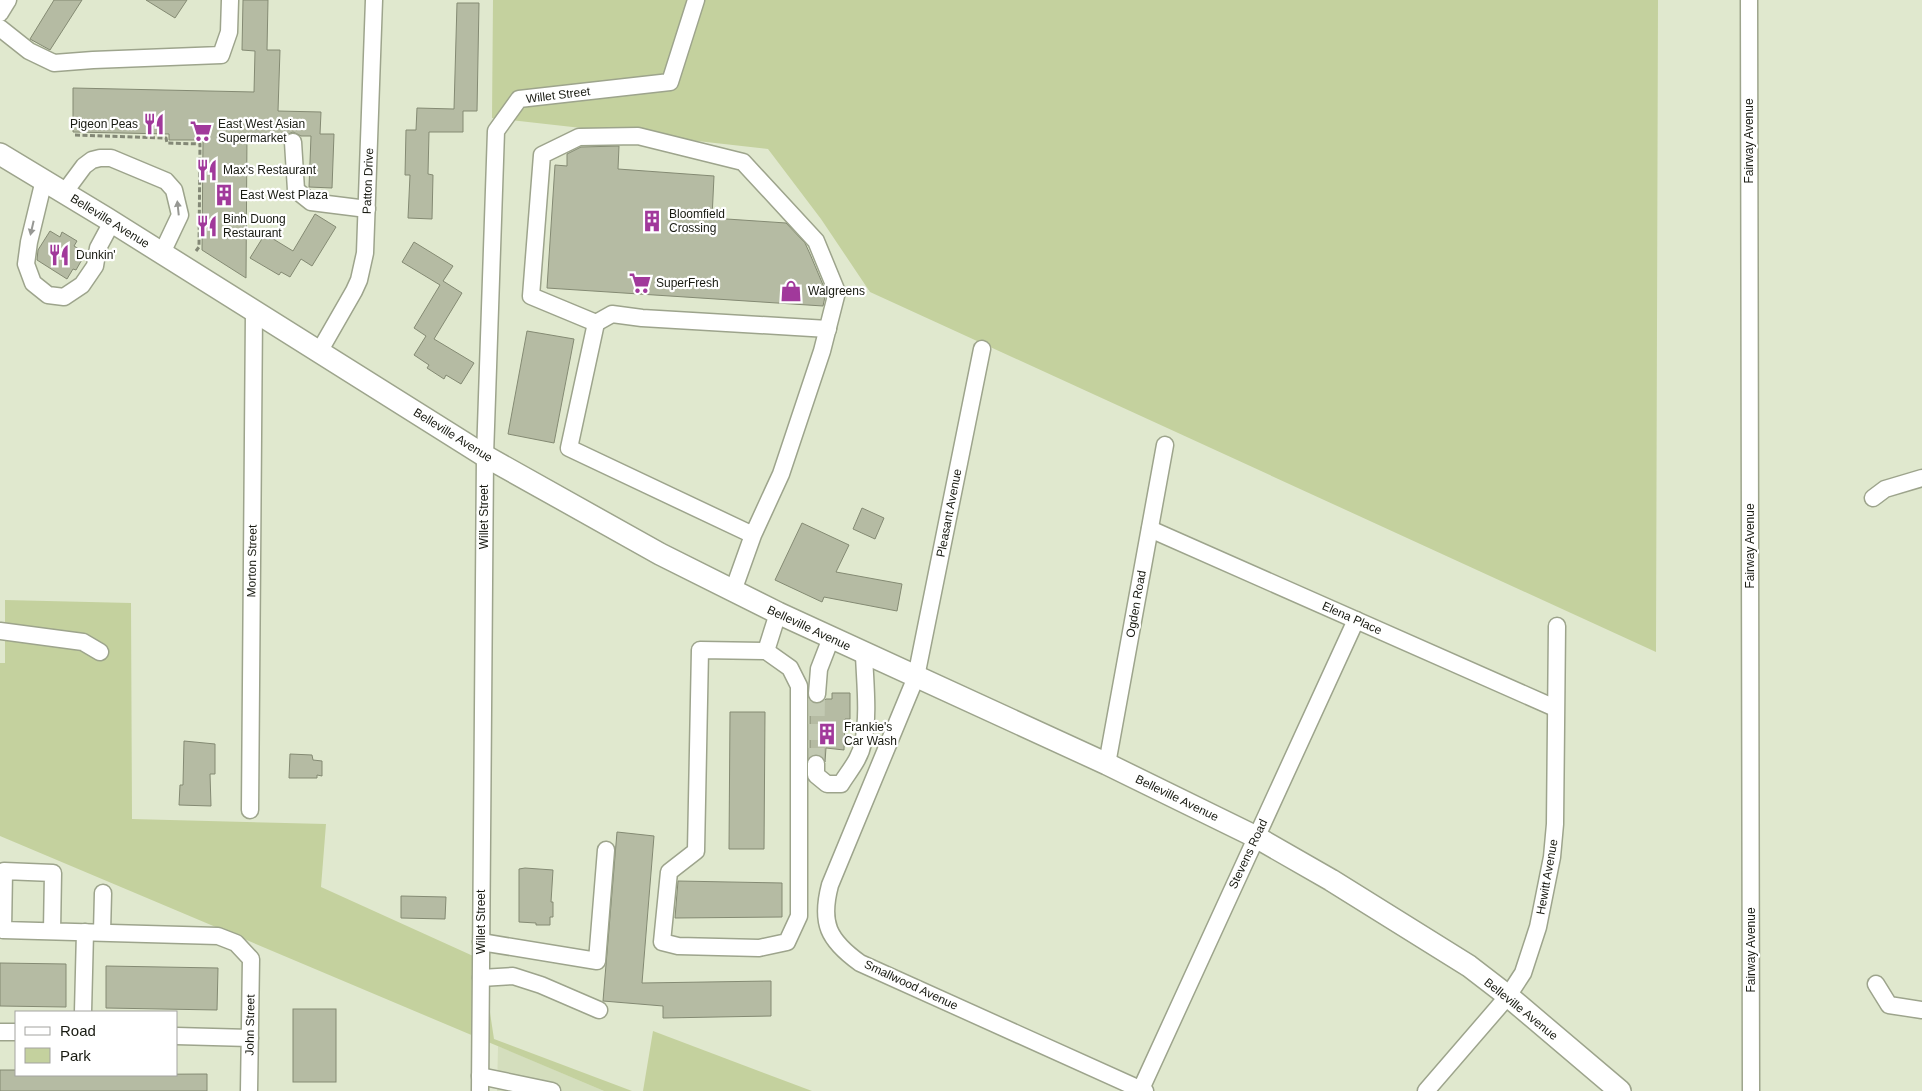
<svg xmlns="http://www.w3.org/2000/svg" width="1922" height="1091" font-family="Helvetica,sans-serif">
<rect width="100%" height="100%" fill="#e0e8ce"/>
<path fill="#d4debd" d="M498 1046 604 1091H497Z"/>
<g fill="#c4d19e">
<path d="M493 0H1658L1656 652 870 292 821 219 768 149 492 118Z"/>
<path d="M5 600 131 603 132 819 326 824 321 887 482 960 494 1039 632 1091H604L0 836V663H5Z"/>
<path d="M653 1031 812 1091H643Z"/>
</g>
<g fill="#b5bba3" stroke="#848a73">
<path d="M54 0H82L50 50 30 39Z"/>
<path d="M146 0H187L175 18Z"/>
<path d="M243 0H268L267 50H280L278 111 321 112 320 134H334L332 188 309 187 311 136H301L293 132 286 135 247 134 246 278 202 250 203 140H169V134L73 132V88L254 92 255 51 242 50Z"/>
<path d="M457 3H479L477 111H463V132H429L428 174 433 175 432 219 408 218 410 175H405L406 130H416L417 108 454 109Z"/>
<path d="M619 146 618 169 714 176 712 218 786 223 805 243 810 254 826 292 823 306 547 288 555 165 567 166V154L581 147Z"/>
<path d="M315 214 336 227 312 266 301 259 290 277 281 272 279 275 250 258 265 234 293 251Z"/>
<path d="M50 231 60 237 62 232 77 241 74 246 84 252V256L76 270 73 269 67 279 37 260 38 250Z"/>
<path d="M414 242 453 266 443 281 462 293 434 339 474 363 461 384 446 375 444 379 427 368 429 365 414 355 426 336 414 328 440 285 402 262Z"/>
<path d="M527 331 574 339 554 443 508 434Z"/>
<path d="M862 508 884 518 875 539 853 529Z"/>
<path d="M802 523 849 545 836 572 902 584 897 611 824 597 822 602 775 580Z"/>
<path d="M832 693H850V719H845L844 750 826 748 825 762 821 755 816 754 810 756V701L816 704 821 703 826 699H832Z"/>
<path d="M730 712H765L764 849H729Z"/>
<path d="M184 741 215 744V774H210L211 806 179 805 180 785H183Z"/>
<path d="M290 754 312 755 313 760 322 761V776L317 775V778H289Z"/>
<path d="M617 832 654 836 642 983 771 981V1016L663 1018V1006L603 1001Z"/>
<path d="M525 868 553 870 551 902H553V917H550V925H536V923L519 922V869Z"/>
<path d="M678 881 782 883V917L675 918Z"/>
<path d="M401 896 446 897 445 919 401 918Z"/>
<path d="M0 963 66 964V1007L0 1006Z"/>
<path d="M106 966 218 968 217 1010 106 1008Z"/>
<rect x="293" y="1009" width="43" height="73"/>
<path d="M0 1070H16V1075L207 1074V1091H0Z"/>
</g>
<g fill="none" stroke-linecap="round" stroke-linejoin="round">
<path stroke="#c2c9b2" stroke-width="16" stroke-dasharray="16 8" stroke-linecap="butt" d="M816 764 817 694"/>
<g stroke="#9da48c" stroke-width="19">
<g id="minor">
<path d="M1749 0 1751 1091"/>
<path d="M0 13 8 0"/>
<path d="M0 28 29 51 54 63 93 60 221 55 229 32 230 0"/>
<path d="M293 142 296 190 311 202 367 209"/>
<path d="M44 180 29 242 26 264 33 283 48 295 64 297 82 285 95 266 98 248 112 222"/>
<path d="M64 193 84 166 92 160 100 158H111L166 181 174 190 180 215 162 253"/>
<path d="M596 323 612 314 642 318 828 329"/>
<path d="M982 349 916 677 830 885C820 923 828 940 860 963L1144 1091"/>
<path d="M319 352 354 291 359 280 365 253 374 0"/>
<path d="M1873 498 1885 489 1922 478"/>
<path d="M1150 529 1555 708"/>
<path d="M733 591 753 535 569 448 596 323 531 296 542 155 579 137 638 136 743 162 816 241 837 292 822 351 781 474 753 535"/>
<path d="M0 631 83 642 100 652"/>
<path d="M700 650 766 651 790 668 799 686V916L787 942 759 948 678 946 662 942 669 872 696 851Z"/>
<path d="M766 651 778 613"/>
<path d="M817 694 819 669 831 638"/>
<path d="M816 764V775L827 784H841C849 771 860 759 863 743 869 715 865 683 864 654"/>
<path d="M1107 764 1165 445"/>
<path d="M250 810 254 312"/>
<path d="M52 931 53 873 4 871 3 930 218 936 236 943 251 959 249 1091"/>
<path d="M102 932 103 893"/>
<path d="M481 942 597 961 606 850"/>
<path d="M481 978 513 976 541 985 599 1010"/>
<path d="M1876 984 1889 1005 1922 1010"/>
<path d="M83 1012 85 932"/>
<path d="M0 1032H16"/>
<path d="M176 1036 250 1038"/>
<path d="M480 1076 552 1091"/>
<path d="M480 1091 485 456 496 131 519 99 670 82 696 0"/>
<path d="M1145 1091 1141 1089 1356 620"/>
<path d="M1426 1091 1508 996 1523 973 1538 927 1552 857 1555 824 1557 626"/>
</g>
</g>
<g stroke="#9da48c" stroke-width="24">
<path id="major" d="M0 154 106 218 485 456 660 554 778 613 1107 764 1256 837 1331 880 1469 966 1508 996 1620 1091"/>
</g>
<path stroke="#838876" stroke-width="3" stroke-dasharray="5 2.5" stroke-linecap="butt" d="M75 135 166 138 167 143 200 144 199 247 196 251"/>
<use href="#minor" stroke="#fff" stroke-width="16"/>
<use href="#major" stroke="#fff" stroke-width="21"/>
</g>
<defs><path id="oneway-solid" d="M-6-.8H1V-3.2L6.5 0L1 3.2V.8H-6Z" transform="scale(1.25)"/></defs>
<g fill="#979894">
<use href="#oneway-solid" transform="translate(178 208) rotate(-96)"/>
<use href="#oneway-solid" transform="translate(32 228) rotate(103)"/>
</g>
<defs>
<g id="restaurant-bare" transform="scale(1.725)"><path d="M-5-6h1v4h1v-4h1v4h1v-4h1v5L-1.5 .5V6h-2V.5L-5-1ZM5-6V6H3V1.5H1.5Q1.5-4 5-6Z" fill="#a1399b" stroke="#fff" stroke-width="2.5" paint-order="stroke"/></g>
<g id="supermarket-bare" transform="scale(1.725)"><path d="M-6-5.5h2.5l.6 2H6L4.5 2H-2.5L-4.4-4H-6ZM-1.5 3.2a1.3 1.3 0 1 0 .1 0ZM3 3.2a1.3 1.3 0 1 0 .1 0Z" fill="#a1399b" stroke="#fff" stroke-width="2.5" paint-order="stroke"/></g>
<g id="building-bare" transform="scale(1.725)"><path d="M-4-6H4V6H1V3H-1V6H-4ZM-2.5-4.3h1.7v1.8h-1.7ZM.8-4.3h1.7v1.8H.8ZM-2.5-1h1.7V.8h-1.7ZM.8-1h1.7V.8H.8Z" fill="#a1399b" stroke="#fff" stroke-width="2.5" paint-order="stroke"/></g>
<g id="shop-bare" transform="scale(1.725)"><path d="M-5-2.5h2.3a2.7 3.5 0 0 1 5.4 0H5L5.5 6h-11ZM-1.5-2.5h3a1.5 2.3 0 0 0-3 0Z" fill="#a1399b" stroke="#fff" stroke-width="2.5" paint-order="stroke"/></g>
</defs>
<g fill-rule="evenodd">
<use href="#restaurant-bare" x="154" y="124"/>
<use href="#supermarket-bare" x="201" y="131"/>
<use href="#restaurant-bare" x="207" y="170"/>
<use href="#building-bare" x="224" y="195"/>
<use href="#building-bare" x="652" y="221"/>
<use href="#restaurant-bare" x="207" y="226"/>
<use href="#restaurant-bare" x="59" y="255"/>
<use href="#supermarket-bare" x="640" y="283"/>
<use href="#shop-bare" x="791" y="291"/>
<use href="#building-bare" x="827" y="734"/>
</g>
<g text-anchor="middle" stroke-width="4.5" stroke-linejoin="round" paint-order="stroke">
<g font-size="12" fill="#181a11" stroke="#fff">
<text transform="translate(558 95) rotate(-7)" y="4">Willet Street</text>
<text transform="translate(1749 141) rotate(-90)" y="4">Fairway Avenue</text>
<text transform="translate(368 181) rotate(-88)" y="4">Patton Drive</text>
<text transform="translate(110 221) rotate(32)" y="4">Belleville Avenue</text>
<text transform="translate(453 435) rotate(32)" y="4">Belleville Avenue</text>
<text transform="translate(949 513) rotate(-79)" y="4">Pleasant Avenue</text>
<text transform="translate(484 517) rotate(-90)" y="4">Willet Street</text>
<text transform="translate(1750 546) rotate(-90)" y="4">Fairway Avenue</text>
<text transform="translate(252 561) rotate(-89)" y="4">Morton Street</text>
<text transform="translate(1136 604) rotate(-80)" y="4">Ogden Road</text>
<text transform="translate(1352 618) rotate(24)" y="4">Elena Place</text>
<text transform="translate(809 628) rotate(25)" y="4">Belleville Avenue</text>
<text transform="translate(1177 798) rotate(26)" y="4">Belleville Avenue</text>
<text transform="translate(1248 854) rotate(-65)" y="4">Stevens Road</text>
<text transform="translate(1547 877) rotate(-80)" y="4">Hewitt Avenue</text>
<text transform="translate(481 922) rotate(-90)" y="4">Willet Street</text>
<text transform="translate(1751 950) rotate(-90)" y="4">Fairway Avenue</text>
<text transform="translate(911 985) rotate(25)" y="4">Smallwood Avenue</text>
<text transform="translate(1521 1009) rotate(39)" y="4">Belleville Avenue</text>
<text transform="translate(250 1025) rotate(-89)" y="4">John Street</text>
</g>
<g font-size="12" fill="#181a11" stroke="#fff" text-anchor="start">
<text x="138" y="128" text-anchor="end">Pigeon Peas</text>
<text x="218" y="128">East West Asian<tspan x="218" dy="14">Supermarket</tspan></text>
<text x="223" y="174">Max's Restaurant</text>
<text x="240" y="199">East West Plaza</text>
<text x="669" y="218">Bloomfield<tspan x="669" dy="14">Crossing</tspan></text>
<text x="223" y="223">Binh Duong<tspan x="223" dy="14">Restaurant</tspan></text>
<text x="76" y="259">Dunkin'</text>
<text x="656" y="287">SuperFresh</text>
<text x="808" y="295">Walgreens</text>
<text x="844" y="731">Frankie's<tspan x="844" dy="14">Car Wash</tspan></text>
</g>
</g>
<rect x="15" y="1011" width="162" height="65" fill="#ffffff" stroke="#a3a3a0"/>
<rect x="25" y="1027" width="25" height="8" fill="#ffffff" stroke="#a3a3a0"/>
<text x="60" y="1036" font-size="15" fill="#181a11">Road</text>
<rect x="25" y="1048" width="25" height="15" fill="#c4d19e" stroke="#a3a3a0"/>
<text x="60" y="1061" font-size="15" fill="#181a11">Park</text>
</svg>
